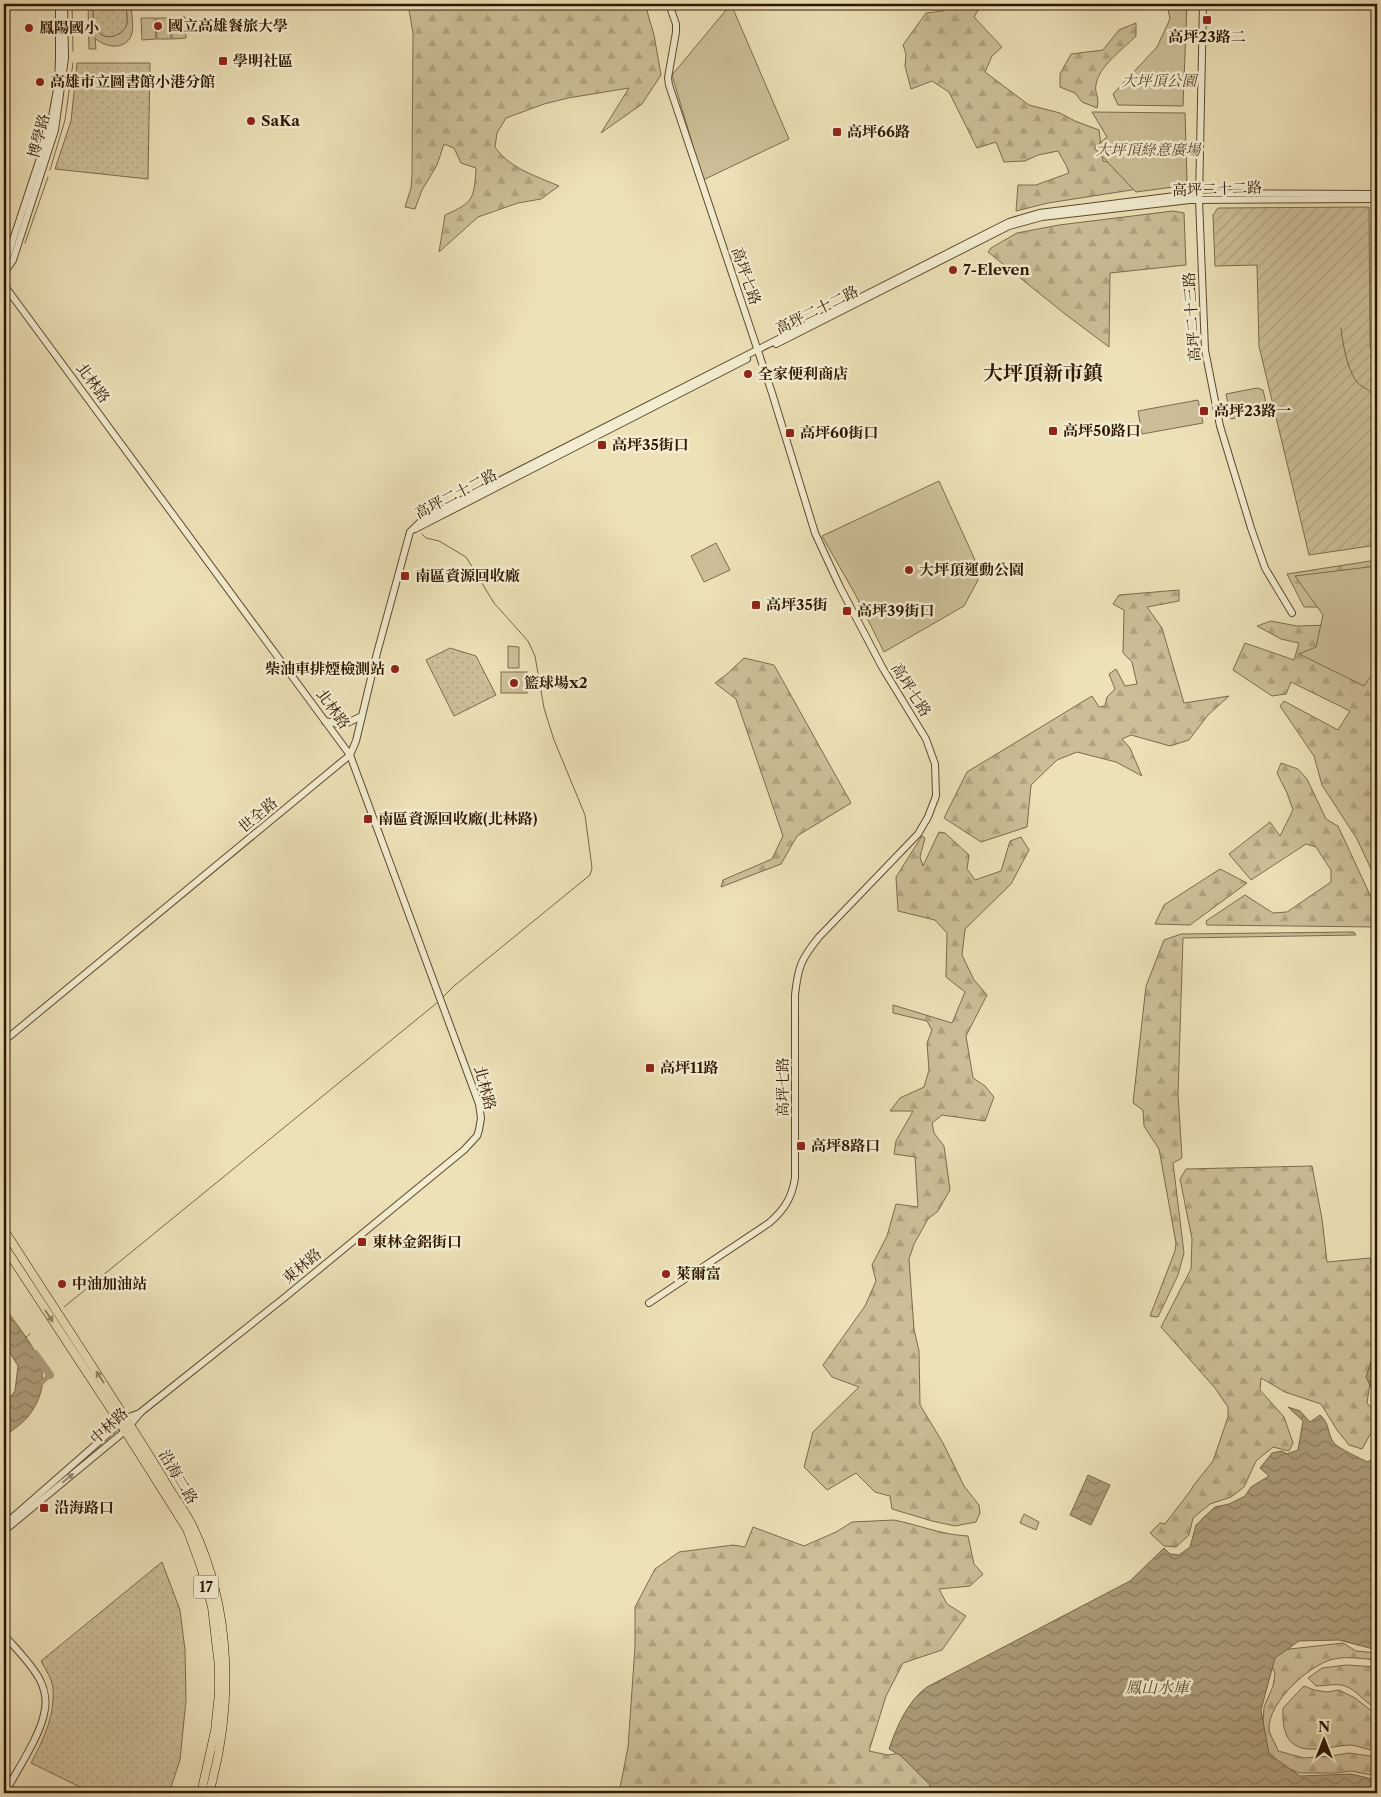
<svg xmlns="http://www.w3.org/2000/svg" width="1381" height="1797" font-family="'Libre Caslon Text','Noto Serif TC',serif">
<defs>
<pattern id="grass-dots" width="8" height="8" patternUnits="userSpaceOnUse" patternTransform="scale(1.25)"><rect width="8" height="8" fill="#ccbf98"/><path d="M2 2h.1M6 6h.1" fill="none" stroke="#b0a381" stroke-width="1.8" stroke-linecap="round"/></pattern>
<pattern id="forest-firs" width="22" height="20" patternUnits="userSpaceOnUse" patternTransform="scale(1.25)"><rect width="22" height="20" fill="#ccbf98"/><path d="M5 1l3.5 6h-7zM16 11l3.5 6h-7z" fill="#b0a381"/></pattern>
<pattern id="garden-furrows" width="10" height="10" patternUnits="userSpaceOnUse" patternTransform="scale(1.25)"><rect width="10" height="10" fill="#ccbf98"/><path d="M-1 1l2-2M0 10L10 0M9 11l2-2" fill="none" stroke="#b0a381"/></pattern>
<pattern id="water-waves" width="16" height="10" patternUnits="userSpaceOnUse" patternTransform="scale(1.25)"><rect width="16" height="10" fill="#ac9c79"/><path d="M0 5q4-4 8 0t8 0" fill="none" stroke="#8c7e61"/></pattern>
</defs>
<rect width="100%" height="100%" fill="#ede1b7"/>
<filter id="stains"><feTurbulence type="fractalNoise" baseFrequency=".004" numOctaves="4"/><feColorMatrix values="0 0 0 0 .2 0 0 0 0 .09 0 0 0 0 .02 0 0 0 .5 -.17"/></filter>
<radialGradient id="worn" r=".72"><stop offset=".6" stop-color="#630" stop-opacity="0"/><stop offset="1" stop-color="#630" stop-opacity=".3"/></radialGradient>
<g fill="url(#grass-dots)" stroke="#7c6b4c">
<path d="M93 4H126C126 10 128 18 127 24 123 36 105 42 98 31 92 23 93 13 93 4Z"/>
<path d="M77 63H150L148 179 55 169 71 121Z"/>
<path d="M450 648 476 656 496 695 454 716 426 660Z"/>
<path d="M162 1562 180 1610 185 1650 186 1700 180 1760 169 1793H92L31 1763C43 1740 55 1716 53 1689 53 1680 45 1669 41 1661Z"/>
</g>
<g fill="url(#forest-firs)" stroke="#7c6b4c">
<path d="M408 4H645L654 35 661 75 642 104 601 133 629 88 568 98 544 104 506 118 497 133 495 147C509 168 536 176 559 186L541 199 518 203 478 217 439 252 445 215C474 202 474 199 476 168L461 163 454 148 444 144 437 165 422 190 415 209 405 207 411 188 412 175 413 33Z"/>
<path d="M946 4H982L974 17 1002 47 992 56 985 72 1029 105 1060 113 1075 121 1099 130 1103 161 1123 166 1138 189 1048 203 1016 211 1018 185H1036L1069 173 1066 165 1058 151 1038 155 1025 161 1004 162 996 142 977 148 949 92 932 81 911 89 905 66 906 54 903 45 926 13 943 11Z"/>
<path d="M1136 23V36C1123 49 1098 67 1096 85 1094 93 1100 95 1097 108L1082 102 1075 93 1060 87V74L1071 54 1103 50 1119 30Z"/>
<path d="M1173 211 1184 213 1186 265 1110 273 1109 347 1065 314 988 252 991 248 1017 233 1059 225Z"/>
<path d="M1377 560V882L1357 839 1322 785 1314 756 1280 706 1284 701 1338 730 1350 711 1291 682 1286 694 1272 696 1233 670 1245 643 1294 660 1299 643 1281 639 1257 626 1271 621 1297 626 1331 625 1350 607H1304L1287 574Z"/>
<path d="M1179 590V601L1147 607 1162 628 1184 703 1229 696 1208 715 1189 740 1170 746 1131 735 1122 739 1130 748 1142 776 1116 762 1077 752 1057 760 1031 785 1027 827 981 842 944 818 967 772 1092 696 1099 707 1105 706 1107 697 1115 689 1109 674 1116 669 1125 686 1137 684 1132 662 1123 653 1124 610 1113 604 1119 595Z"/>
<path d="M744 658 774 665 851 803 797 836 781 864 721 887 723 880 772 859 783 836 736 699 715 683 727 674Z"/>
<path d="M1281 763 1298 769 1307 779 1326 819 1338 826 1377 910V927L1207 925 1206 921 1245 895 1273 913 1287 912 1331 882V870L1316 847 1306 844 1251 880 1229 854 1270 822 1280 836 1293 810 1287 793 1277 773Z"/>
<path d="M939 832 945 833 969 855 967 869 975 880 1001 871 1010 841 1021 837 1029 850 1011 884 965 929 962 955 974 980 987 995 966 1036 973 1078 985 1086 994 1097 985 1121 942 1115 932 1123 934 1133 944 1146 950 1190 938 1211 928 1219 914 1244 909 1259 914 1329 919 1351 920 1405 943 1443 964 1486 979 1505 980 1513 976 1522 955 1526 932 1521 892 1509 890 1496 875 1492 856 1473 827 1490 804 1467 813 1432 859 1387 832 1377 823 1365 865 1306 876 1281 872 1265 887 1236 896 1204 918 1207 915 1157 894 1154 896 1141 913 1111H890L900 1098 924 1087 929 1070 927 1043 932 1030 927 1021 893 1013V1005L952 1023 965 992 946 977 947 933 935 920 898 911 896 877 922 836 925 838 920 857 923 866Z"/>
<path d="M1220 869 1247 883 1190 925 1155 924 1164 905Z"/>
<path d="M1354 932 1356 935 1183 938 1178 1094 1182 1158 1173 1163 1184 1253 1178 1275 1158 1317 1150 1316 1175 1251 1176 1243 1159 1149 1144 1126 1143 1110 1133 1103 1146 986 1164 940 1181 934Z"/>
<path d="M1312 1166 1322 1219 1327 1262 1370 1258 1374 1283H1377V1335L1367 1403 1377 1414V1428L1371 1433 1362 1449 1349 1445 1337 1430 1321 1404 1285 1392 1261 1378 1260 1390 1284 1417 1293 1443 1289 1451 1273 1447 1256 1461 1244 1487 1231 1497 1210 1504 1193 1518 1189 1535 1176 1547 1164 1546 1150 1533 1160 1523 1165 1524 1191 1490 1193 1486 1213 1461 1228 1417V1407L1215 1388 1161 1327 1191 1269 1192 1239 1180 1179 1186 1169Z"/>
<path d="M894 1520C919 1525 943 1535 968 1536L974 1564 983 1574 970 1586 939 1589 947 1604 966 1616 942 1650 903 1663 886 1696 869 1751 888 1755 907 1752 929 1756 930 1793H619L628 1747 635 1647V1607L655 1569 679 1552 733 1545 745 1547 753 1527 804 1546 836 1532 852 1522Z"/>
<path d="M1343 1643 1356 1651 1377 1653V1660C1364 1659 1347 1656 1334 1659 1310 1664 1268 1702 1269 1729 1270 1736 1276 1744 1278 1751L1304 1758 1331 1756 1349 1753 1377 1757V1776L1351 1771 1336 1773H1300L1273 1763 1262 1740 1264 1707 1273 1686 1275 1674 1270 1660 1281 1650Z"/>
<path d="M1346 1665 1377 1667V1709C1365 1703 1357 1690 1345 1686 1337 1683 1325 1686 1316 1686L1308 1678 1322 1668Z"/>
<path d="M1304 1686 1314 1690 1327 1692 1339 1690 1355 1698 1377 1715V1751C1368 1750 1359 1746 1351 1745 1339 1745 1327 1749 1316 1749 1287 1751 1282 1732 1283 1708Z"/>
</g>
<g fill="#ccbf98" stroke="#7c6b4c">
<path d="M88 4H93C93 13 92 23 98 31 105 42 123 36 127 24 128 18 126 10 126 4H131C131 13 134 24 132 33 128 50 106 49 95 38L96 49H89Z"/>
<path d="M731 4 789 139 703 180 672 75Z"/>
<path d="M1167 4H1187L1183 106 1118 105 1113 94 1157 47 1170 19Z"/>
<path d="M185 17 186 38 172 39 171 18Z"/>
<path d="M141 18H155L156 39 142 40Z"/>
<path d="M156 18H170L171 39H157Z"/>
<path d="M1092 112 1185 113 1187 180 1181 186 1136 192 1094 148 1107 137Z"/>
<path d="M1257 388 1263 390 1268 411 1231 419 1226 394Z"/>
<path d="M1198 400 1203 423 1142 434 1138 411Z"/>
<path d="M939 481 975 560 978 580 964 606 884 652 855 594 822 536Z"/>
<path d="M716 543 730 570 704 582 691 556Z"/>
<path d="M1377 566V668L1364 686 1299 654 1316 647 1323 615 1295 576Z"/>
<path d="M508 646 519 647V668H508Z"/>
<rect x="501" y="672" width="26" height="21"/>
<path d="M1024 1514 1039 1522 1036 1530 1020 1523Z"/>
</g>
<path fill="url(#garden-furrows)" stroke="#7c6b4c" d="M1369 207 1370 348H1377V545L1309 555 1259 346 1257 265 1215 266 1213 215 1218 208Z"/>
<g fill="url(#water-waves)" stroke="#796749">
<path d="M4 1306C28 1343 61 1370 30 1414 24 1423 12 1430 4 1437V1405L15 1391 18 1366 4 1343Z"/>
<path d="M1377 1343V1400L1366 1377Z"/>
<path d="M1288 1407 1300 1411 1310 1422 1320 1415C1330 1423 1327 1434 1334 1443 1338 1448 1361 1459 1368 1462L1373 1458 1377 1450V1650L1339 1640 1299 1641 1275 1658 1261 1710 1269 1754 1300 1776 1351 1774 1377 1780V1793H938L901 1756 889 1749C897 1726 907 1702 927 1687L1130 1581 1164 1548 1170 1554 1179 1555 1190 1547 1196 1525 1204 1517 1215 1507 1229 1504 1245 1496 1251 1487 1269 1476 1260 1468 1272 1453 1282 1451 1287 1454 1298 1450 1303 1421Z"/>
<path d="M1088 1475 1110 1485 1091 1525 1070 1515Z"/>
</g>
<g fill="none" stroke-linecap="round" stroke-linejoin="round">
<g stroke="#796749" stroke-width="1">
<path d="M72 4 73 51"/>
<path d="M50 170 65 120 73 63"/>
<path d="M25 243 48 177"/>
<path d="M1341 328C1342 341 1348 372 1357 382 1361 387 1371 391 1377 395"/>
<path d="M422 534 426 538 439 541 466 557 494 603 528 641 535 656 544 708 554 740 585 815 592 868 590 875 454 986 443 997"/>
<path d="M64 1307 438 1002"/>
<path d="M25 1338 30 1334"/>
</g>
<path stroke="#ac9c79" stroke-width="4.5" d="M40 1384 50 1375"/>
<path stroke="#ac9c79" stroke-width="8" d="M35 1354 50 1375"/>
<g stroke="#5d4a2e" stroke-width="8">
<g id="tertiary">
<path d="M1203 4 1199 200 1205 350 1220 426 1251 528 1265 568 1292 613"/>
<path d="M7 267V258L50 128 58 84 59 58V4"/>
<path d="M4 273 13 260 55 130 65 58 64 4"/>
<path d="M4 280 7 289 350 755 479 1104 481 1118 479 1130 477 1136 464 1150 284 1298 141 1412 125 1431 4 1531"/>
<path d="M776 344 1009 226 1042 217 1190 200 1377 199"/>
<path d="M415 529 747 359"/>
<path d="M325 721 343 725 362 716"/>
<path d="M4 1041 350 755 356 741 377 653 410 532 422 520 1009 222 1039 213 1199 193 1377 194"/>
<path d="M649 1303 769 1223C784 1210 792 1198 795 1178V995C798 967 801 959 819 937L918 834 928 817 936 796 935 764 926 739 882 667 840 587 815 533 772 393 669 85 668 78 676 32V24L669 4"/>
<path d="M4 1525 126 1418 140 1413"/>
<path d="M4 1635C16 1649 31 1663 40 1680 45 1690 47 1703 44 1714 40 1736 16 1772 5 1793"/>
</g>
</g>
<g stroke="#2d1701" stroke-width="9">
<g id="primary">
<path d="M4 1230C42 1289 81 1348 119 1408 136 1434 153 1461 169 1488 177 1501 186 1513 193 1527 232 1610 234 1707 209 1793"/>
<path d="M4 1246 120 1423 187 1529 201 1567 212 1607 219 1667V1693L215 1731 201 1793"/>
</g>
</g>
<use href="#tertiary" stroke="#f3ecd0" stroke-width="6"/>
<use href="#primary" stroke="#ede1b7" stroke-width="8"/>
</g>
<defs><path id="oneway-solid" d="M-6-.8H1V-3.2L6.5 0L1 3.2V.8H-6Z" transform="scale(1.25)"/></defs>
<g fill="#978665">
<use href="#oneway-solid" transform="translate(49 1316) rotate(57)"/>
<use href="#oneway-solid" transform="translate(100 1377) rotate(-123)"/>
</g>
<use fill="#9a8c73" href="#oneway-solid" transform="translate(68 1478) rotate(-39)"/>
<g fill="#8f2418" stroke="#f3ecd0" stroke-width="2">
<rect x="1202" y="15" width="10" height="10" rx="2.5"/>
<circle cx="158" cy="26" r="5"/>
<circle cx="29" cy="28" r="5"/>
<rect x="218" y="56" width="10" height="10" rx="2.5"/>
<circle cx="40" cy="82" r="5"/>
<circle cx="251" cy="121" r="5"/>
<rect x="832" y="127" width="10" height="10" rx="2.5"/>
<circle cx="953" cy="270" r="5"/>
<circle cx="748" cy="374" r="5"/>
<rect x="1199" y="406" width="10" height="10" rx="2.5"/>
<rect x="1048" y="426" width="10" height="10" rx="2.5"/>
<rect x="785" y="428" width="10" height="10" rx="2.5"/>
<rect x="597" y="440" width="10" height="10" rx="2.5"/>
<circle cx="909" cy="570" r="5"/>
<rect x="400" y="571" width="10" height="10" rx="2.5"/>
<rect x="751" y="600" width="10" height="10" rx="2.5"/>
<rect x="842" y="606" width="10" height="10" rx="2.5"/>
<circle cx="395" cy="669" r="5"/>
<circle cx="514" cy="683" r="5"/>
<rect x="363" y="814" width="10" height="10" rx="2.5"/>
<rect x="645" y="1063" width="10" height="10" rx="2.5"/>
<rect x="796" y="1141" width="10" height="10" rx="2.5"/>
<rect x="357" y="1237" width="10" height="10" rx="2.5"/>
<circle cx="666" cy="1274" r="5"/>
<circle cx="62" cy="1284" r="5"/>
<rect x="39" y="1503" width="10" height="10" rx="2.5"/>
</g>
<g text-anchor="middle" stroke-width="5" stroke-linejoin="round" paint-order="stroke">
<rect fill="#f3ecd0" stroke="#68573f" stroke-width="1" x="193.5" y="1575.5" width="25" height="23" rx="4"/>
<g font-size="14" font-weight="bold" fill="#2d1701">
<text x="206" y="1592">17</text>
</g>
<g font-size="15" font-weight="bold" fill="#2d1701" stroke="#f3ecd0" text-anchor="start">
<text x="168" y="31">國立高雄餐旅大學</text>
<text x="39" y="33">鳳陽國小</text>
<text x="1207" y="42" text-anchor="middle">高坪23路二</text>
<text x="233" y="66">學明社區</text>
<text x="50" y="87">高雄市立圖書館小港分館</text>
<text x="261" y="126">SaKa</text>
<text x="847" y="137">高坪66路</text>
<text x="963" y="275">7-Eleven</text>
<text x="758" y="379">全家便利商店</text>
<text x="1214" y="416">高坪23路一</text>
<text x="1063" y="436">高坪50路口</text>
<text x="800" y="438">高坪60街口</text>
<text x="612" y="450">高坪35街口</text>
<text x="919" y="575">大坪頂運動公園</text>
<text x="415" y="581">南區資源回收廠</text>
<text x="766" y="610">高坪35街</text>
<text x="857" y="616">高坪39街口</text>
<text x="385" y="674" text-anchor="end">柴油車排煙檢測站</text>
<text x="524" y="688">籃球場x2</text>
<text x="378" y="824">南區資源回收廠(北林路)</text>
<text x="660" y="1073">高坪11路</text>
<text x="811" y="1151">高坪8路口</text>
<text x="372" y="1247">東林金鋁街口</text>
<text x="676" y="1279">萊爾富</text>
<text x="72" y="1289">中油加油站</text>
<text x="54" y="1513">沿海路口</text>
</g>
<g font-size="15" font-style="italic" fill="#5d492e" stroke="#f3ecd0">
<text x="1159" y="86">大坪頂公園</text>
<text x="1148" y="155">大坪頂綠意廣場</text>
</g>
<g font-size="15" fill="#2d1701" stroke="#f3ecd0">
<text transform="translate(39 136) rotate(-75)" y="5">博學路</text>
<text transform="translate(1217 189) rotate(-2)" y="5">高坪二十二路</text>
<text transform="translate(746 276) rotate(71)" y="5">高坪七路</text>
<text transform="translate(817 310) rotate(-26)" y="5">高坪二十二路</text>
<text transform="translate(1192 317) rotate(-94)" y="5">高坪二十三路</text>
<text transform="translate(93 383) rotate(54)" y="5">北林路</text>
<text transform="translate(456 494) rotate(-27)" y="5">高坪二十二路</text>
<text transform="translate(911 690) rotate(58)" y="5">高坪七路</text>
<text transform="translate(333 709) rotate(54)" y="5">北林路</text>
<text transform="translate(258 815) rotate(-40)" y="5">世全路</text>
<text transform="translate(783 1087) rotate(-90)" y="5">高坪七路</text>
<text transform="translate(485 1088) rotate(75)" y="5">北林路</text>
<text transform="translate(302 1266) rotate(-40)" y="5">東林路</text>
<text transform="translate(109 1426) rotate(-43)" y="5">中林路</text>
<text transform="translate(178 1477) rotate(59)" y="5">沿海二路</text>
</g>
<g font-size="16" font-style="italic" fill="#604c31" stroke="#f3ecd0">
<text x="1157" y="1693">鳳山水庫</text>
</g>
<g font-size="20" font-weight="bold" fill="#2d1701" stroke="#f3ecd0">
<text x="1043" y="380">大坪頂新市鎮</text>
</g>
</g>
<rect width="1381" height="1797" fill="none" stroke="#ede1b7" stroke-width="20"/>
<rect x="5" y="5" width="1371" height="1787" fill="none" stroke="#2d1701" stroke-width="2.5"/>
<rect x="10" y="10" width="1361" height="1777" fill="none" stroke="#2d1701"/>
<g transform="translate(1324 1740)" stroke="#f3ecd0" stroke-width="4" paint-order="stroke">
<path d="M0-4L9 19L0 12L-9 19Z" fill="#2d1701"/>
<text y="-8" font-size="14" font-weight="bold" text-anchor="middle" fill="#2d1701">N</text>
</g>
<rect width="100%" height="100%" filter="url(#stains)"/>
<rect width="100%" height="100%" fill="url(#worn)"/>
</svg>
